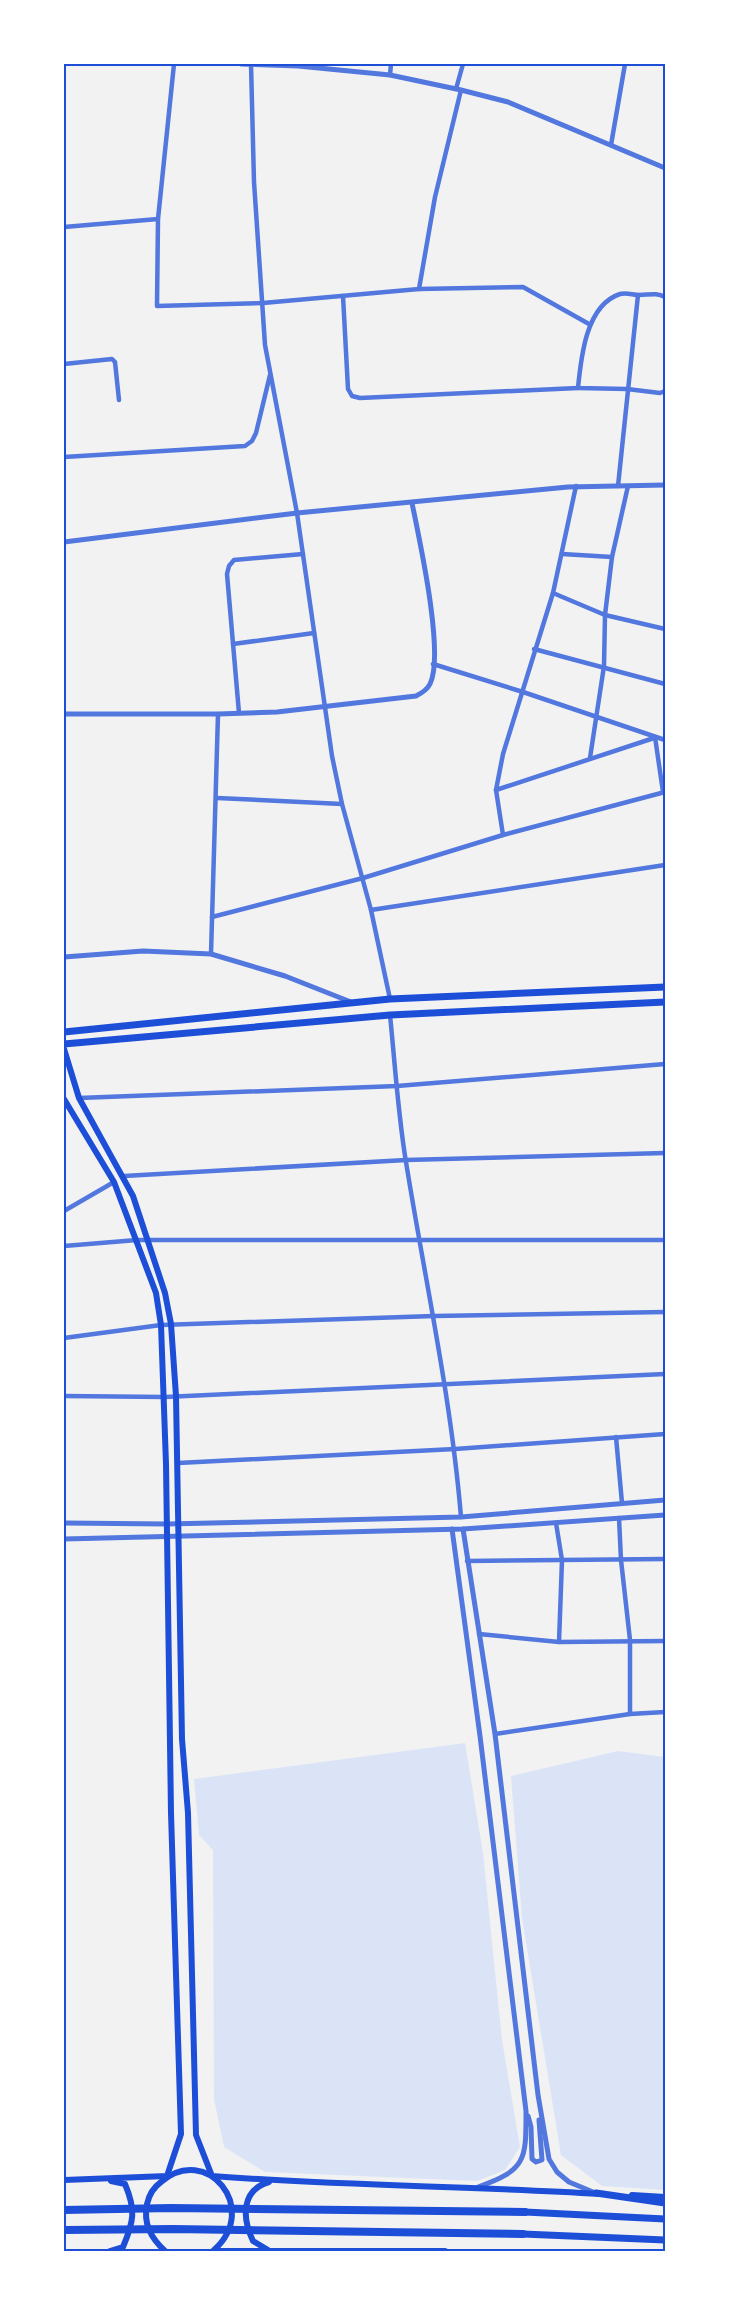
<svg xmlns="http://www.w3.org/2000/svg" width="729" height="2315" font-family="Merriweather,serif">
<rect width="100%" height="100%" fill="#f2f2f2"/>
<g fill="#dbe4f7">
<path d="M465 1743 483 1853 502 2040 520 2147 505 2170 477 2181 265 2172 224 2147 214 2099 213 1850 199 1835 194 1779Z"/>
<path d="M618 1751 665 1757V2190L602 2186 561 2155 522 1918 511 1776Z"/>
</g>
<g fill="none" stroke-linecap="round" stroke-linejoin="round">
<g stroke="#5277de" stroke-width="4.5">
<path d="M174 64 158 219 157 306 263 303 419 289 523 287 589 324"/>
<path d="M251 64 254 182 265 345 297 513 332 756 342 804 371 910 390 999"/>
<path d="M390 75 391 64"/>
<path d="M456 89 463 64"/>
<path d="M611 145 625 64"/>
<path d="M64 227 158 219"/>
<path d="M419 289 435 197 461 90"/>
<path d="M343 296 348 389 352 396 360 398 578 388"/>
<path d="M665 297C656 292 649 295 639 295 633 295 626 292 620 294 586 305 581 357 578 388L627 389 660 393 665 391"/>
<path d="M64 364 112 359 115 362 119 400"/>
<path d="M64 457 245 446 252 441 256 433 270 375"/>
<path d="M618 486 638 295"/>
<path d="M562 554 612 557"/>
<path d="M553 593 605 615 665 629"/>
<path d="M233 644 314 633"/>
<path d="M534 649 665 684"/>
<path d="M433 664 523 692 665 740"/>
<path d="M239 713 227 574 229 566 234 560 303 554"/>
<path d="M655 737 663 792"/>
<path d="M590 758 604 666 605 615 612 557 628 486"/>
<path d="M496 790 654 738"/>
<path d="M217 798 342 804"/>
<path d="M503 835 496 790 503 754 553 593 576 486"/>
<path d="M371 910 665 865"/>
<path d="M212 917 363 878 503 835 665 792"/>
<path d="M211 954 218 714"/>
<path d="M390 1015C395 1064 398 1114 406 1162 425 1280 451 1397 461 1517"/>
<path d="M79 1098 397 1086 665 1064"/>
<path d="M124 1176 406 1160 665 1153"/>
<path d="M64 1211 114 1182"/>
<path d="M64 1246 137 1240H665"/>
<path d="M64 1338 161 1325 434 1316 665 1312"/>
<path d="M64 1396 165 1397 665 1374"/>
<path d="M616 1437 622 1503"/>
<path d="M178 1463 455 1449 665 1434"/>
<path d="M619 1518 621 1560 630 1640V1714"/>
<path d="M556 1523 562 1560 559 1642"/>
<path d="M467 1561 665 1559"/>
<path d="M479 1634 559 1642 665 1641"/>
<path d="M495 1734 630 1714 665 1712"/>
</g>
<g stroke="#5277de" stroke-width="5">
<path d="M241 64 298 66 390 75 461 90 508 102 665 168"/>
<path d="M64 542 297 513 568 487 665 485"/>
<path d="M64 714H218L277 712 416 696C422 693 427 690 430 684 445 654 419 538 412 503"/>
<path d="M64 957 143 951 211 954 285 976 351 1002"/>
<path d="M64 1523 167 1524 461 1517 665 1500"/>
<path d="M452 1529 480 1736 526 2111C526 2159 527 2170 478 2187"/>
<path d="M463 1529 495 1734 538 2095 549 2159 557 2172 569 2182 593 2192"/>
<path d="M64 1539 463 1529 665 1515"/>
<path d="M528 2116 531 2127 532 2159 536 2162 542 2160 539 2120"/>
</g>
<g stroke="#1d4ed8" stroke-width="6">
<path d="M64 1049 79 1098 133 1196 165 1293 171 1324 176 1396 182 1739 188 1813 196 2135 212 2176C341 2186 471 2186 600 2194"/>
<path d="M64 1099 114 1182 156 1293 161 1325 166 1464 171 1813 181 2134 167 2176 64 2180"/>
<path d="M632 2195 665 2197"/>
<path d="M268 2250 253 2241C242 2218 241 2190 269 2182"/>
<path d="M110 2251 123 2247C134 2221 136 2210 125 2184L111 2181"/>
<path d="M165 2251C151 2238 143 2224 147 2204 149 2195 154 2187 161 2182 206 2143 261 2208 214 2250"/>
<path d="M214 2251H445"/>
</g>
<g stroke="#1d4ed8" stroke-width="7">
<path d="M64 1032 390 999 665 987"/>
<path d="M64 1044 390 1015 665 1002"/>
<path d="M596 2193 665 2203"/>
<path d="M525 2212 665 2219"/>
<path d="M523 2234 665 2240"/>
</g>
<g stroke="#1d4ed8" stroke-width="8">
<path d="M64 2210 171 2208 525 2212"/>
<path d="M64 2230 173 2229 523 2234"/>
</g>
</g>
<rect width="729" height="2315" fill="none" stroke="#ffffff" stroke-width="130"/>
<rect x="65" y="65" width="599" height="2185" fill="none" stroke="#1d4ed8" stroke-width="2"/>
</svg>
